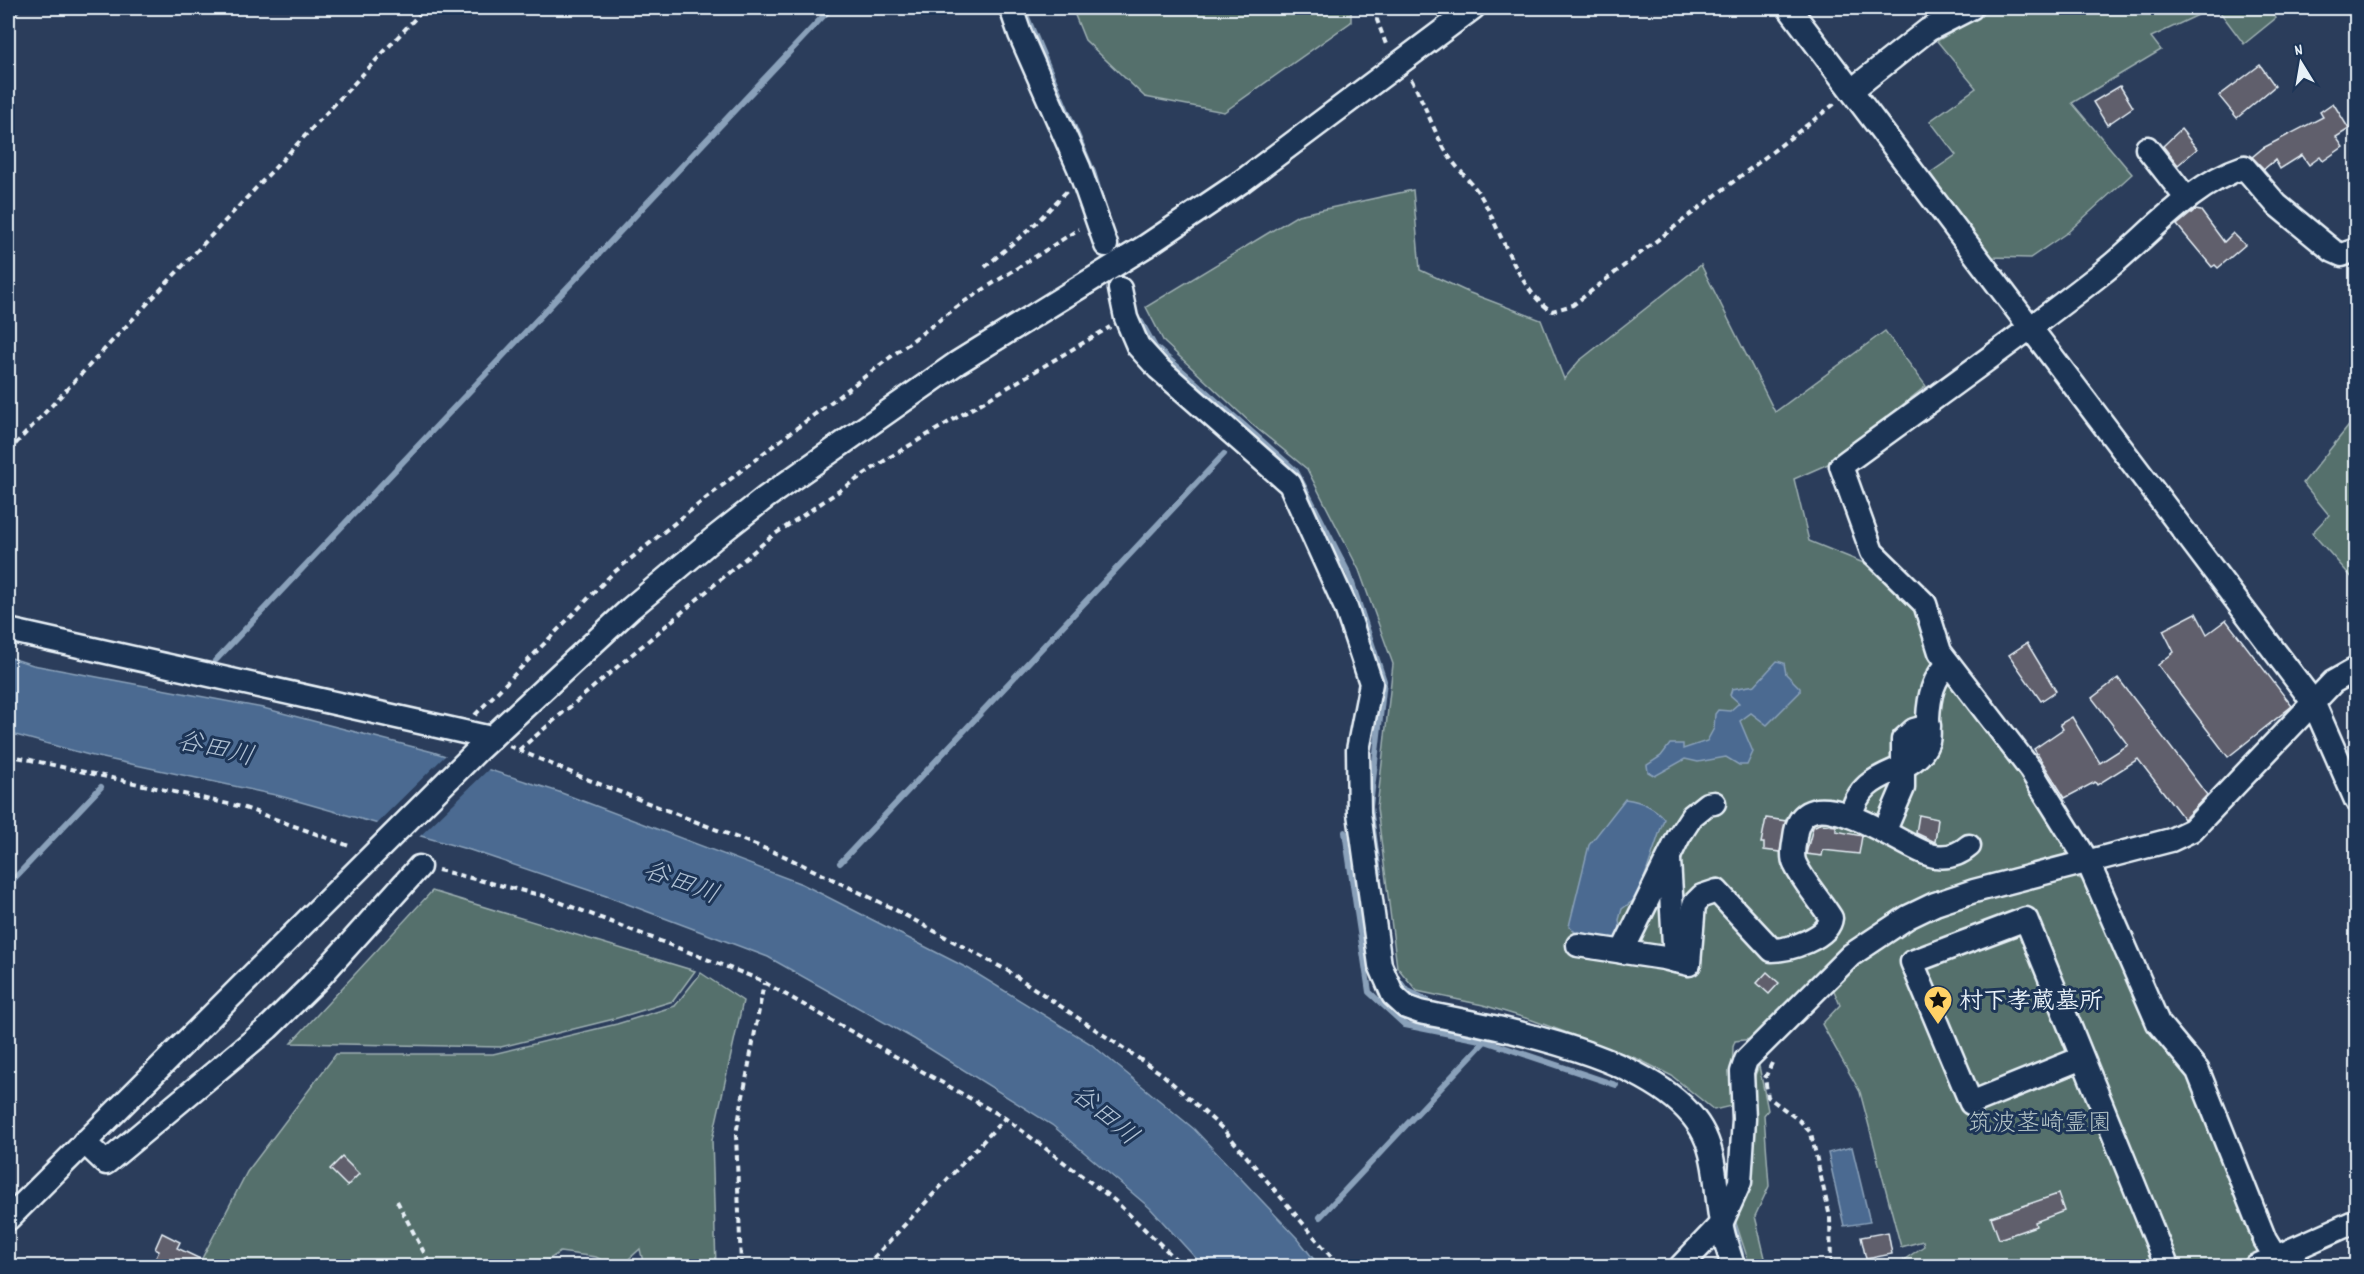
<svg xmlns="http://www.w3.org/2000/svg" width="2364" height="1274" font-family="Dekko,'Klee One',sans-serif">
<rect width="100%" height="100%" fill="#2b3d5b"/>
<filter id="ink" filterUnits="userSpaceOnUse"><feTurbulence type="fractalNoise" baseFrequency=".0167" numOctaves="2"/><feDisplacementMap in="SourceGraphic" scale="12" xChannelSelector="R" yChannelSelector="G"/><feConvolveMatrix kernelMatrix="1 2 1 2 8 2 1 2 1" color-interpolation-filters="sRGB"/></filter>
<g filter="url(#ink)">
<g fill="#546f6c" stroke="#9eb0b2" stroke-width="1.5">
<path d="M1072 8H1351V22L1224 112 1145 97 1085 40Z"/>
<path d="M1993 8H2213L2151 37 2161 50 2072 103 2132 174 2068 232 2030 258 1990 257 1930 173 1956 155 1930 121 1976 88 1937 41Z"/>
<path d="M2217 8H2269L2276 18 2244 44Z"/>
<path d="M1413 190 1420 270 1470 293 1541 320 1564 379 1579 361 1701 265 1775 412 1885 331 1926 386 1828 464 1794 479 1809 541 1871 566 1920 612 2078 856 1958 887 1897 911 1857 936 1752 1039 1735 1041 1733 1047 1731 1106 1714 1110 1672 1076 1638 1059 1532 1020 1483 1005 1417 991 1397 967 1377 808 1393 664 1359 570 1307 469 1254 426 1164 342 1146 307 1298 215Z"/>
<path d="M2356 417V582L2312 533 2329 515 2303 483Z"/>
<path d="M2074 876 2088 882 2190 1074 2270 1266H1895L1924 1246 1923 1241 1901 1247 1860 1092 1822 1024 1840 1005 1832 986C1854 967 1877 947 1903 933 1955 904 2017 891 2074 876Z"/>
<path d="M432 891 695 971 673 1001 614 1019 501 1047 291 1043Z"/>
<path d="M701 973 743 1001 712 1140 716 1266H644L640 1249 621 1266H613L596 1257 560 1252 539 1266H198L247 1172 336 1054H493L617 1024 675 1006Z"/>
<path d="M1759 1066 1768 1110 1764 1115 1769 1186 1755 1216 1767 1266H1750L1734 1217 1751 1085Z"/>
</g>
<g fill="#4b6b91" stroke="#8aa1ba" stroke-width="1.5">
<path d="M8 657 33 665 263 708 433 752 559 792 802 884 969 969 1091 1044 1194 1129 1298 1239 1319 1266H1203L1150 1208 1052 1125 914 1039 768 957 606 896 470 850 280 796 89 755 8 733Z"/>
<path d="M1777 661 1784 663 1786 674 1800 688V692L1767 725 1751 713 1740 721 1753 752 1747 765H1739L1726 757 1698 762 1685 759 1655 776 1648 772 1647 765 1661 756 1670 744H1683V749L1707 741 1714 728 1715 714 1718 710 1730 711 1739 703 1730 695 1732 689 1755 685Z"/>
<path d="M1625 799C1641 801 1654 806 1664 819L1638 897 1622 909 1619 920 1621 935 1612 942C1598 939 1578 939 1569 926L1589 845Z"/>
<path d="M1852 1147 1870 1222 1844 1226 1828 1153Z"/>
</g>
<path fill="#2b3d5b" d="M448 753 491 767 418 838 374 826Z"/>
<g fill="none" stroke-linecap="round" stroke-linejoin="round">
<g stroke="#8aa1ba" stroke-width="6">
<path d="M1023 8 1093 172 1101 198"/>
<path d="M8 19 19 8"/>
<path d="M1141 322 1155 347 1296 471 1349 574 1384 681 1370 807 1379 874"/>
<path d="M215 661 831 8"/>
<path d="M1345 832 1369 992 1405 1025 1485 1041 1616 1085"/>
<path d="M840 863 1224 454"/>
<path d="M8 885 101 787"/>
<path d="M8 891 9 902"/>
<path d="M1397 978 1406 990 1427 1000"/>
<path d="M1320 1217 1485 1041"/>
<path d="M1733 1222 1741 1254"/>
<path d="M1716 1263 1717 1266"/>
</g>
</g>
<g fill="#615f6c" stroke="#e8f1f8" stroke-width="1.5">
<path d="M2260 65 2275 86 2237 118 2219 96Z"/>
<path d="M2120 86 2133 107 2107 125 2093 102Z"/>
<path d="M2333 103 2349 129 2336 137 2343 147 2323 161 2320 157 2309 165 2302 155 2280 169 2275 160 2264 169 2252 157 2263 148 2323 117 2320 112Z"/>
<path d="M2181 129 2197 149 2178 165 2163 146Z"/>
<path d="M2195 210 2201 211 2224 242 2233 233 2245 245 2218 268 2215 265 2212 267 2177 225Z"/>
<path d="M2196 613 2207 634 2226 620 2292 706 2228 757 2158 665 2174 652 2163 630Z"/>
<path d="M2027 643 2056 691 2041 701 2009 655Z"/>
<path d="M2118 678 2207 795 2184 819 2138 759 2097 785 2095 782 2065 798 2034 749 2063 729 2060 724 2072 717 2100 763 2128 745 2092 698Z"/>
<path d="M1919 815 1938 819 1935 842 1916 833Z"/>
<path d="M1766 818 1786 821 1780 852 1764 850V843H1761Z"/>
<path d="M1819 824 1836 826V831L1862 836 1859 854 1823 850 1822 856 1806 854 1813 827Z"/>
<path d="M1767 972 1779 983 1769 994 1757 983Z"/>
<path d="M342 1157 359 1174 347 1186 330 1169Z"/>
<path d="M2058 1194 2064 1211 2035 1222 2036 1226 1999 1239 1991 1217Z"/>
<path d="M1888 1232 1892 1254 1866 1259 1861 1237Z"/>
<path d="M162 1233 180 1242 177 1248 215 1266H152L159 1251 155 1249Z"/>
</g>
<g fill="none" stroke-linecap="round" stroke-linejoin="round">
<g stroke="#e8f1f8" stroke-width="27">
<g id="minor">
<path d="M1011 8 1020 34 1079 168 1106 245"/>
<path d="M1789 8 2313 702 2356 800"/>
<path d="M1852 90 1928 30 1971 8"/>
<path d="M2147 148 2187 199"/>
<path d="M1120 289 1126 318 1138 346 1158 368 1290 484 1346 608 1371 683 1358 750 1359 813 1380 965 1393 995 1406 1007 1420 1012C1499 1028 1675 1057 1707 1141 1717 1167 1716 1196 1721 1222 1723 1237 1729 1252 1733 1266"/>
<path d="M8 630 491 738"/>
<path d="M1851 816C1862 763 1914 780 1928 741 1930 734 1928 726 1928 718 1929 697 1933 677 1949 664"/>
<path d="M1885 830 1903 788V740L1914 730 1929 726"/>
<path d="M1669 860 1675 961"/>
<path d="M1578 945 1664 958 1689 964 1694 904 1702 896 1717 891 1772 950C1789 950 1829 938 1831 918 1820 900 1804 883 1795 864 1791 856 1794 845 1795 837 1803 767 1908 853 1935 856 1948 858 1960 854 1969 846"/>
<path d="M1622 952 1679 836 1692 816 1707 804 1714 803"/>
<path d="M2082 1058 1971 1103 1912 962 2026 919 2167 1266"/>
<path d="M84 1142 106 1163 268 1028 318 979 419 867"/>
<path d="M8 1219 477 751 631 608 713 539 765 498 957 363 1146 246 1241 182 1473 8"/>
<path d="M1681 1266 1721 1224 1740 1182 1744 1119 1742 1072 1746 1060 1851 955 1908 917 1935 904 1974 891 2171 840 2192 830 2333 682 2356 669"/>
<path d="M2256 1266 2356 1221"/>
<path d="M2281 1266 2265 1240 2198 1071 2158 1023 2088 862 2030 769 1940 652 1925 604 1872 552 1841 466C1928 402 2017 340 2102 273 2148 237 2187 186 2244 167L2277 205 2333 251 2342 255 2356 250"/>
</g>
</g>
<g stroke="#e8f1f8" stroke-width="4" stroke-dasharray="6 4.5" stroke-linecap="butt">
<path d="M1379 8 1377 20 1387 47"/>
<path d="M1411 79C1424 102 1432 127 1445 150 1455 168 1472 181 1482 198 1501 231 1519 292 1552 311L1573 305 1837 102"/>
<path d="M985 267 1032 227 1067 191"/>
<path d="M8 452 425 8"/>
<path d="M475 715 612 574 666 530 761 455 962 303 1079 229"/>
<path d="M509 746 584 778 784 856 892 908 1008 971 1162 1074 1224 1130 1339 1266"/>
<path d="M519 750 772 536 890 457 1110 327"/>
<path d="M8 755 242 807 352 847"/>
<path d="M438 870 544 896 758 979 1005 1118 1114 1200 1183 1266"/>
<path d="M1772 1063 1765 1078 1768 1097 1800 1121 1811 1133 1830 1217 1831 1266"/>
<path d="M397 1201 431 1266"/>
<path d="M741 1266 736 1134 764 983"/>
<path d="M866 1266 1005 1118"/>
</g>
<use href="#minor" stroke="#1d3557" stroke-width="22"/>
</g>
</g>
<defs>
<g id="sight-pin" transform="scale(1.5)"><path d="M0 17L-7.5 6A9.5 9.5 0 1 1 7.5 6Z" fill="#ffd166" stroke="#1d3557"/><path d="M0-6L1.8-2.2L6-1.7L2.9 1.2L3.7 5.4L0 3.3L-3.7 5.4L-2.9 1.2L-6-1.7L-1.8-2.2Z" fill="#111"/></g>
</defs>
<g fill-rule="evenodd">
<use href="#sight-pin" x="1938" y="1000"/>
</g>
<g text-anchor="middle" stroke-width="6" stroke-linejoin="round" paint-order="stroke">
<g font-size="24" font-weight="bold" fill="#e8f1f8" stroke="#1d3557" text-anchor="start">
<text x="1959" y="1008">村下孝蔵墓所</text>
</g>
<g font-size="24" fill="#b4c4c7" stroke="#1d3557">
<text x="2040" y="1130">筑波茎崎霊園</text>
</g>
<g font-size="26" font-style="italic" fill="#b1c2d4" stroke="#1d3557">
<text transform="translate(216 747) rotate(13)" y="9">谷田川</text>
<text transform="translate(682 881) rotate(21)" y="9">谷田川</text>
<text transform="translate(1106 1114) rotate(40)" y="9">谷田川</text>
</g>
</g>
<rect width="2364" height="1274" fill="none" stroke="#1d3557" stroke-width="30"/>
<rect x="15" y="15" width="2334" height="1244" fill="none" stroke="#e8f1f8" stroke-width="2" filter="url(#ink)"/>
<g transform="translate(2301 63) rotate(349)" stroke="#1d3557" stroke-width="4.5" paint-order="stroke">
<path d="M0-4.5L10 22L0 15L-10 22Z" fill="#e8f1f8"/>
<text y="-9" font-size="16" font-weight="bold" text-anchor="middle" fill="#e8f1f8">N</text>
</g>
</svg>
